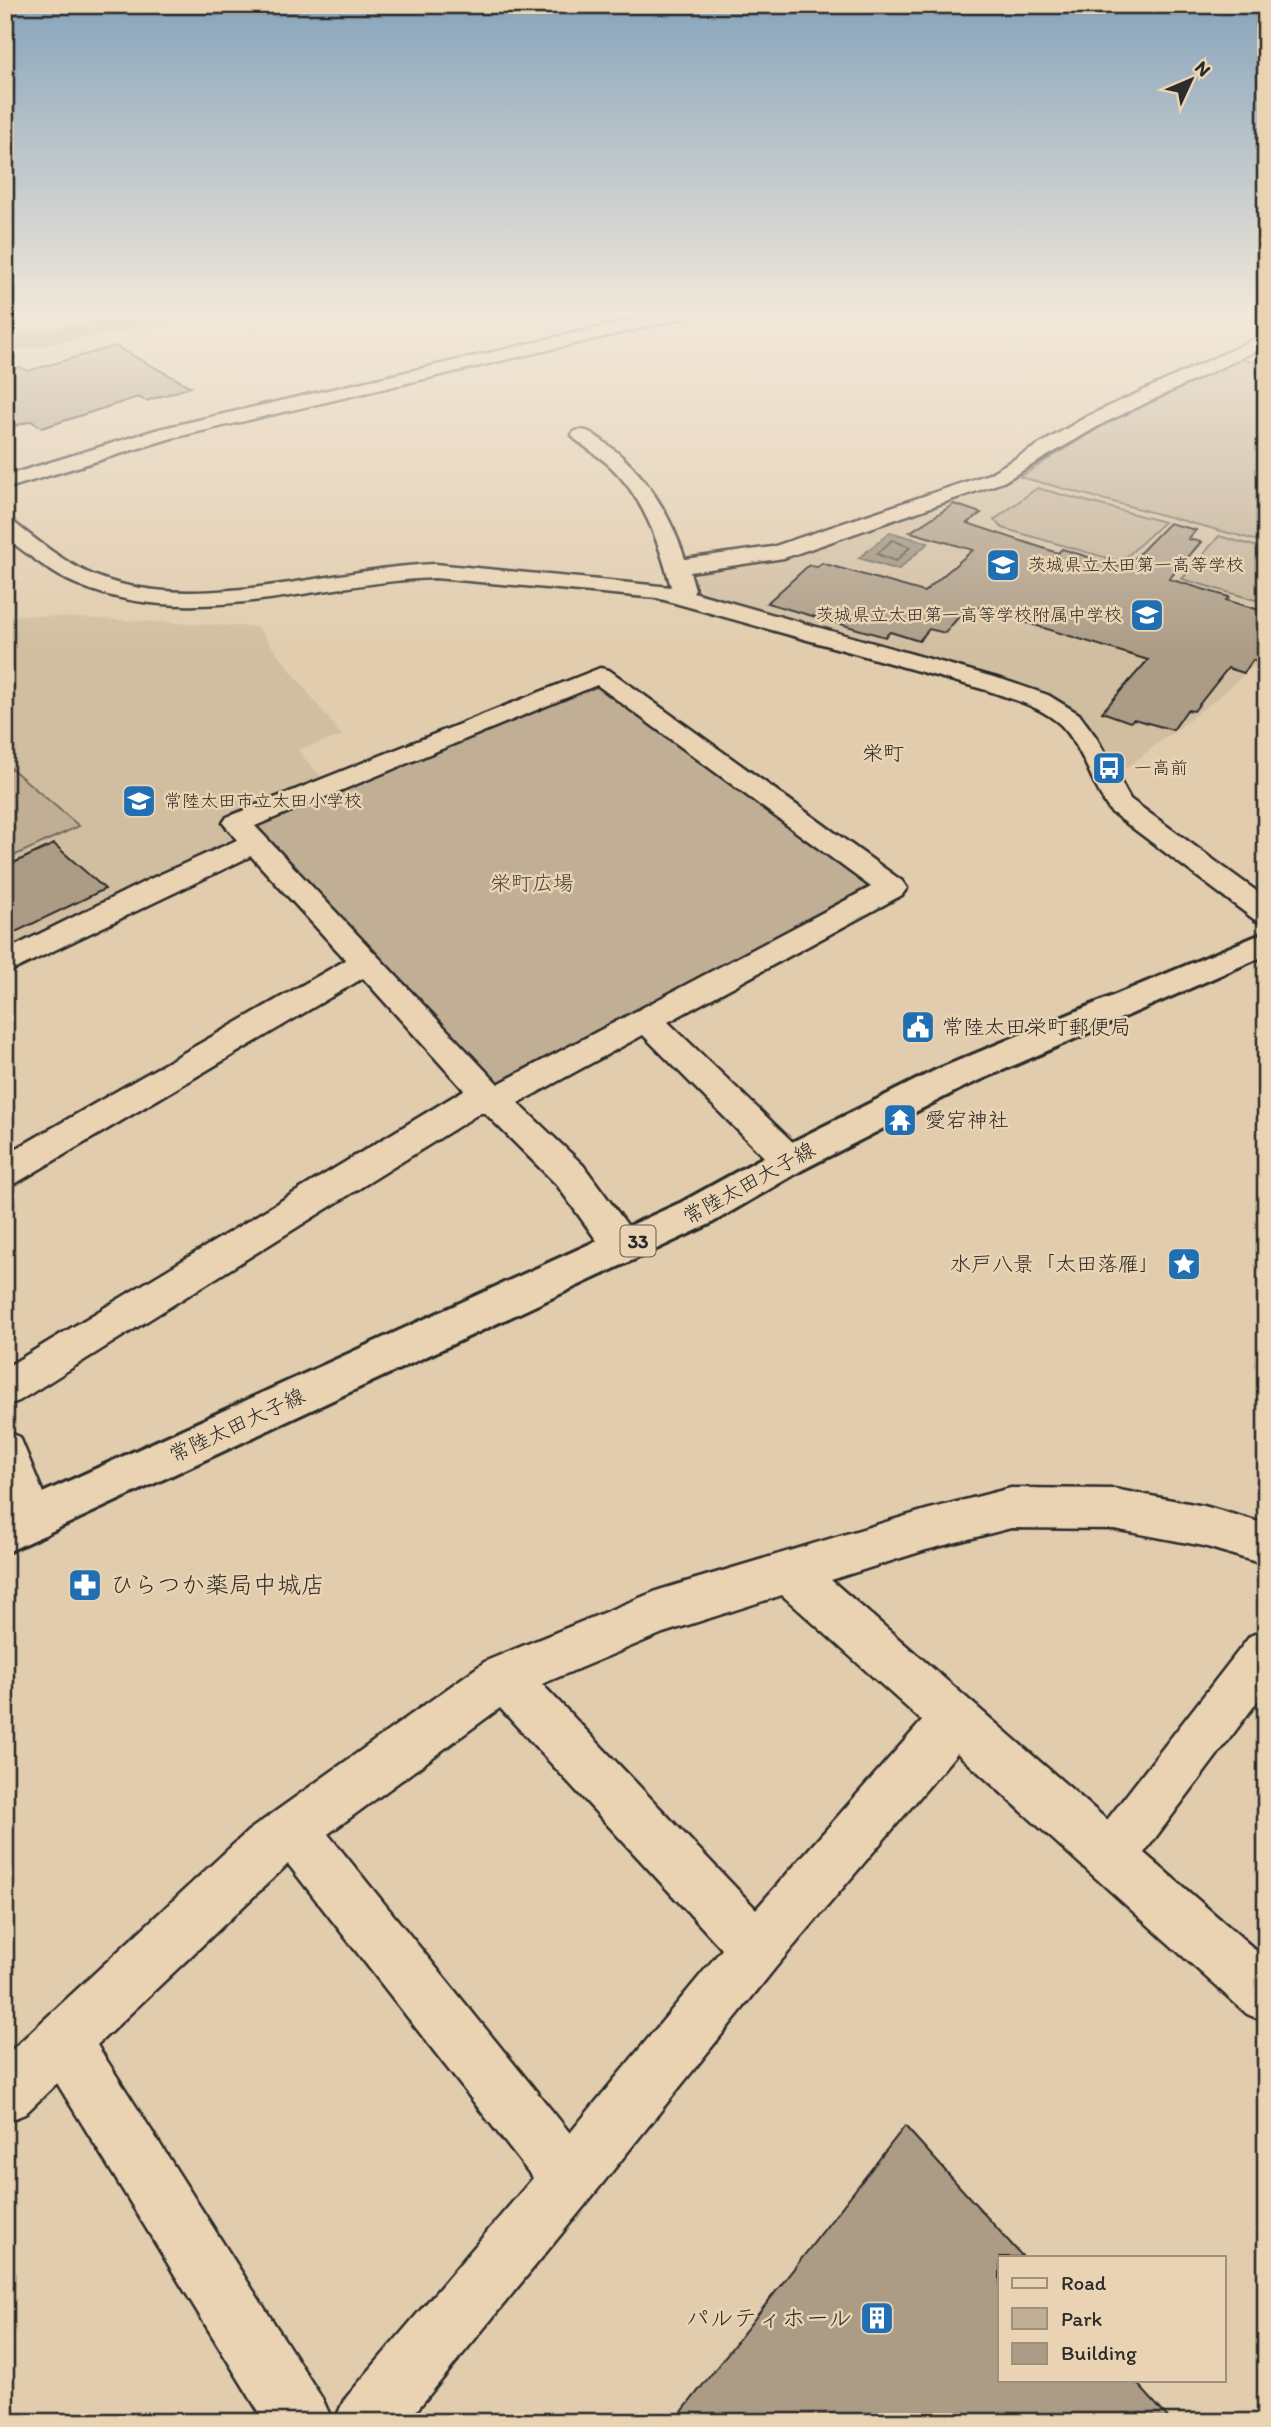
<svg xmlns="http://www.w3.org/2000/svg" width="1271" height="2427" font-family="Itim,'Klee One',sans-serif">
<rect width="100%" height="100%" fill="#e1ccad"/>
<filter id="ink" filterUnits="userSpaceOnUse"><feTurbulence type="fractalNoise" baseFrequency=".0143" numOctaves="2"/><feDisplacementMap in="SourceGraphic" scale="14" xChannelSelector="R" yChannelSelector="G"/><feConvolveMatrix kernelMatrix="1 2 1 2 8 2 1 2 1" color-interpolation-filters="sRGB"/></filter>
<g filter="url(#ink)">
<g fill="#d1bea1">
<path d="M1235 356 1266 363V655L1223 694 1122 771 1107 764 1088 722 1074 713 704 597 697 582 691 579 701 571 766 561 981 488 1080 437 1100 423Z"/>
<path d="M19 615 257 627 342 736 297 750 325 781 222 821 238 838 5 948V620Z"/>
</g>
<g fill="#c0af95" stroke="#766d60" stroke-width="2">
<path d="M1236 358 1266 365V543L1020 477 1107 423Z"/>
<path d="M1037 488 1164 522 1121 562 1002 528 994 520Z"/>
<path d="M1219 536 1266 549V599L1262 602 1182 579Z"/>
<path d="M593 682 876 882 500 1086 245 824Z"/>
<path d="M5 763 79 826 5 860Z"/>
</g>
<path fill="#978b78" stroke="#6c6559" stroke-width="2" d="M890 532 928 543 898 570 859 558Z"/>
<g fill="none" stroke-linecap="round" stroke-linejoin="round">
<path stroke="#56514a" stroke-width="2" d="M892 540 910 547 896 561 877 554Z"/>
<path fill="#978b78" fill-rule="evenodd" d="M132 313H189L186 318 177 321 5 353V337Z"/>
</g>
<g fill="#ac9c86" stroke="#2b2b2b" stroke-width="2">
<path d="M115 346 191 387 146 401 138 397 42 428 31 421 5 429V371L20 367 28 371Z"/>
<path d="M954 504 981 513 967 523 1058 553 1062 549 1125 568 1169 523 1196 530 1188 539 1201 542 1169 579 1229 597 1226 600 1266 612V651L1258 662 1253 660 1244 673 1228 668 1194 711 1187 710 1173 730 1134 719 1130 722 1102 712 1148 660 969 605 945 633 929 629 919 641 890 632 885 637 767 603 809 565 817 567 822 563 924 592 973 550 910 532Z"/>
<path d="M54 844 105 889 5 937V867Z"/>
<path d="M905 2126 1023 2257H1000V2380H1134L1172 2422H674Z"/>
</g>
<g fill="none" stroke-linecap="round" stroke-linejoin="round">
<g stroke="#2b2b2b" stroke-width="5">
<g id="minor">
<path d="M662 313H692L684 318 172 438 5 489V476L159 429Z"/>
<path d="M1266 334V346L1102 424 1003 482 784 558 690 572 695 589 693 592 1004 680 1048 695 1079 714 1096 737 1130 799 1266 898V923L1255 920 1110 811C1092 785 1082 746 1061 725 1041 706 1011 699 986 690L657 598 435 578C317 582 191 633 76 584 50 573 28 554 5 537V521L13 522C38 541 63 562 93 575 195 617 329 568 435 564L671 587C659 543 644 498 610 466 599 456 586 448 575 439L572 435 575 431C588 428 594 435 604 442 644 471 670 513 685 559L772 547 989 474 1088 416Z"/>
<path d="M600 668 609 670 902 881 907 888 902 895 668 1022 802 1151 807 1160 802 1169 789 1173 776 1169 643 1035 518 1103 583 1165 636 1237 642 1248 636 1259 623 1263 610 1259 557 1185 485 1113H480L19 1401 5 1406V1368L464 1090 363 978 18 1182 5 1186V1155L346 960 251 856 5 974V951L150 879 237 840 223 823 227 817ZM597 685 871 887 498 1084 255 826Z"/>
<path d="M5 1431 20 1437 54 1520 47 1534 32 1540 17 1534 5 1507Z"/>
<path d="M1011 1488 1114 1489 1204 1506 1266 1524V1565L1204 1546 1114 1529 1011 1528 926 1550 831 1580 1107 1820 1250 1636 1266 1629V1690L1144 1853 1266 1959V2022L1247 2014 957 1753 776 1967 590 2199 407 2422H334L344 2400 533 2178 288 1864 97 2045 323 2400 333 2422H265L57 2083 25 2114 5 2122V2056L248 1831 486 1661 659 1590 926 1510ZM782 1595 922 1721 756 1909 542 1684 663 1633ZM500 1708 722 1949 570 2133 328 1834Z"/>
</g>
</g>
<g stroke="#2b2b2b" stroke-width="6">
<path id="major" d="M1266 932V955L962 1088 802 1170 710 1224 5 1553V1510L682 1202 776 1150 936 1070Z"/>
</g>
<use href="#minor" fill="#e9d3b2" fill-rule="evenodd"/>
<use href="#major" fill="#e9d3b2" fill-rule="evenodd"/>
</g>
</g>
<linearGradient id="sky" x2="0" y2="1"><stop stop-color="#87a4bb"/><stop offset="0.48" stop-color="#f2e8da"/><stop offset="1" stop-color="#f2e8da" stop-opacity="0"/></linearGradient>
<rect width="1271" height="653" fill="url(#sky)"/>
<defs>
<g id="school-square" transform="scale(1.75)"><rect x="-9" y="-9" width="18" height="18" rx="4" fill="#1f6fb2" stroke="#e9d3b2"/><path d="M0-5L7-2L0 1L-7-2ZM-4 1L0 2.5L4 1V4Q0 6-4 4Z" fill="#fff"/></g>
<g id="bus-square" transform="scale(1.75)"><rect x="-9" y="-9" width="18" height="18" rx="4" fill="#1f6fb2" stroke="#e9d3b2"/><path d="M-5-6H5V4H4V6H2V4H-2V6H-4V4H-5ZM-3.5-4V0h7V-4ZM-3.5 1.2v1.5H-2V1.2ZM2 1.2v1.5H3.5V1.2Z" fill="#fff"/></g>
<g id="civic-square" transform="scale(1.75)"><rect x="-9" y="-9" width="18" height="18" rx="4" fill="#1f6fb2" stroke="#e9d3b2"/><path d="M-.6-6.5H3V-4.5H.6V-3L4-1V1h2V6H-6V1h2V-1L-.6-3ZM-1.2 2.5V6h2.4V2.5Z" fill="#fff"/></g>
<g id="temple-square" transform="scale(1.75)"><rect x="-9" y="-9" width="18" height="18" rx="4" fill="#1f6fb2" stroke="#e9d3b2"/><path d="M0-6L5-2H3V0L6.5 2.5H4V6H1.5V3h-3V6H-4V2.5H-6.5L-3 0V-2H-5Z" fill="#fff"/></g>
<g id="sight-square" transform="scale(1.75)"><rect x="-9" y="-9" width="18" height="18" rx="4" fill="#1f6fb2" stroke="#e9d3b2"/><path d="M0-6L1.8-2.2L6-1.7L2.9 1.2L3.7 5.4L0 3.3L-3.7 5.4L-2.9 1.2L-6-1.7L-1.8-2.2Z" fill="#fff"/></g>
<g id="pharmacy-square" transform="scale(1.75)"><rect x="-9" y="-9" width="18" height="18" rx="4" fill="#1f6fb2" stroke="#e9d3b2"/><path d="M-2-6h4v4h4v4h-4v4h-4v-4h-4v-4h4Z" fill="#fff"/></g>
<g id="building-square" transform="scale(1.75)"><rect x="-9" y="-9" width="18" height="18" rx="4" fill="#1f6fb2" stroke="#e9d3b2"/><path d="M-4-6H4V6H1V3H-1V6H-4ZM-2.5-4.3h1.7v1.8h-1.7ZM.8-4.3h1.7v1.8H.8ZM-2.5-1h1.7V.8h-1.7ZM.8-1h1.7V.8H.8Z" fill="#fff"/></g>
</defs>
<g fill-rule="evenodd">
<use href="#school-square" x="1003" y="565"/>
<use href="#school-square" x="1147" y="615"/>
<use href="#bus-square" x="1109" y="768"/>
<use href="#school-square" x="139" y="801"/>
<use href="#civic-square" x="918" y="1027"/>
<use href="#temple-square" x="900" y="1120"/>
<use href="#sight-square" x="1184" y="1264"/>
<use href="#pharmacy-square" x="85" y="1585"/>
<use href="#building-square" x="877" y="2318"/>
</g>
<g text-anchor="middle" stroke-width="5" stroke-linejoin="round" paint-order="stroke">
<g font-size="18" fill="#2b2b2b" stroke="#e9d3b2" text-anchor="start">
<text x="1028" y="571">茨城県立太田第一高等学校</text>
<text x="1122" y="621" text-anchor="end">茨城県立太田第一高等学校附属中学校</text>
<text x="1134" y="774">一高前</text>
<text x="164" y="807">常陸太田市立太田小学校</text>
</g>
<rect fill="#e9d3b2" stroke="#645d54" stroke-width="2" x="620.5" y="1225.5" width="35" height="31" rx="5"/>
<g font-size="19" font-weight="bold" fill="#2b2b2b">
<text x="638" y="1248">33</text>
</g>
<g font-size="21" fill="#2b2b2b" stroke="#e9d3b2">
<text x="883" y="760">栄町</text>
</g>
<g font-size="21" fill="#494540" stroke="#e9d3b2">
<text x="532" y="890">栄町広場</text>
</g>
<g font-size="21" fill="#2b2b2b" stroke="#e9d3b2" text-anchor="start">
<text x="942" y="1034">常陸太田栄町郵便局</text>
<text x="925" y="1127">愛宕神社</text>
<text x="1160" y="1271" text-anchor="end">水戸八景「太田落雁」</text>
</g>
<g font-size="21" fill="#2b2b2b" stroke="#e9d3b2">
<text transform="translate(749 1183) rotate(-29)" y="7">常陸太田大子線</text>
<text transform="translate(237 1425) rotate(-25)" y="7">常陸太田大子線</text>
</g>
<g font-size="24" fill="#2b2b2b" stroke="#e9d3b2" text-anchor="start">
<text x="110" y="1593">ひらつか薬局中城店</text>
<text x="852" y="2326" text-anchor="end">パルティホール</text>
</g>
</g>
<rect width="1271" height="2427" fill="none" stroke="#e9d3b2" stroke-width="28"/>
<rect x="14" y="14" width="1243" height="2399" fill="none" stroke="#2b2b2b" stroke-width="2.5" filter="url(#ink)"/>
<rect x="998" y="2256" width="228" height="126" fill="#e9d3b2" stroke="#9d907c" stroke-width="2"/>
<rect x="1012" y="2278" width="35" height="10" fill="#e9d3b2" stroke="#9d907c" stroke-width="2"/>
<text x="1061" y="2290" font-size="21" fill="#2b2b2b">Road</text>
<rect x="1012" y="2308" width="35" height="21" fill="#c0af95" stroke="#9d907c" stroke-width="2"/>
<text x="1061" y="2326" font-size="21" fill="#2b2b2b">Park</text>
<rect x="1012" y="2343" width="35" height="21" fill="#ac9c86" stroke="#9d907c" stroke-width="2"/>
<text x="1061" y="2360" font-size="21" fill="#2b2b2b">Building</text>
<g transform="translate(1191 80) rotate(46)" stroke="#e9d3b2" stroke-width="5" paint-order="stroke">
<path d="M0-5L12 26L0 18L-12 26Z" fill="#2b2b2b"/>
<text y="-10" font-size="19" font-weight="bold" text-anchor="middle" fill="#2b2b2b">N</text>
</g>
</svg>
